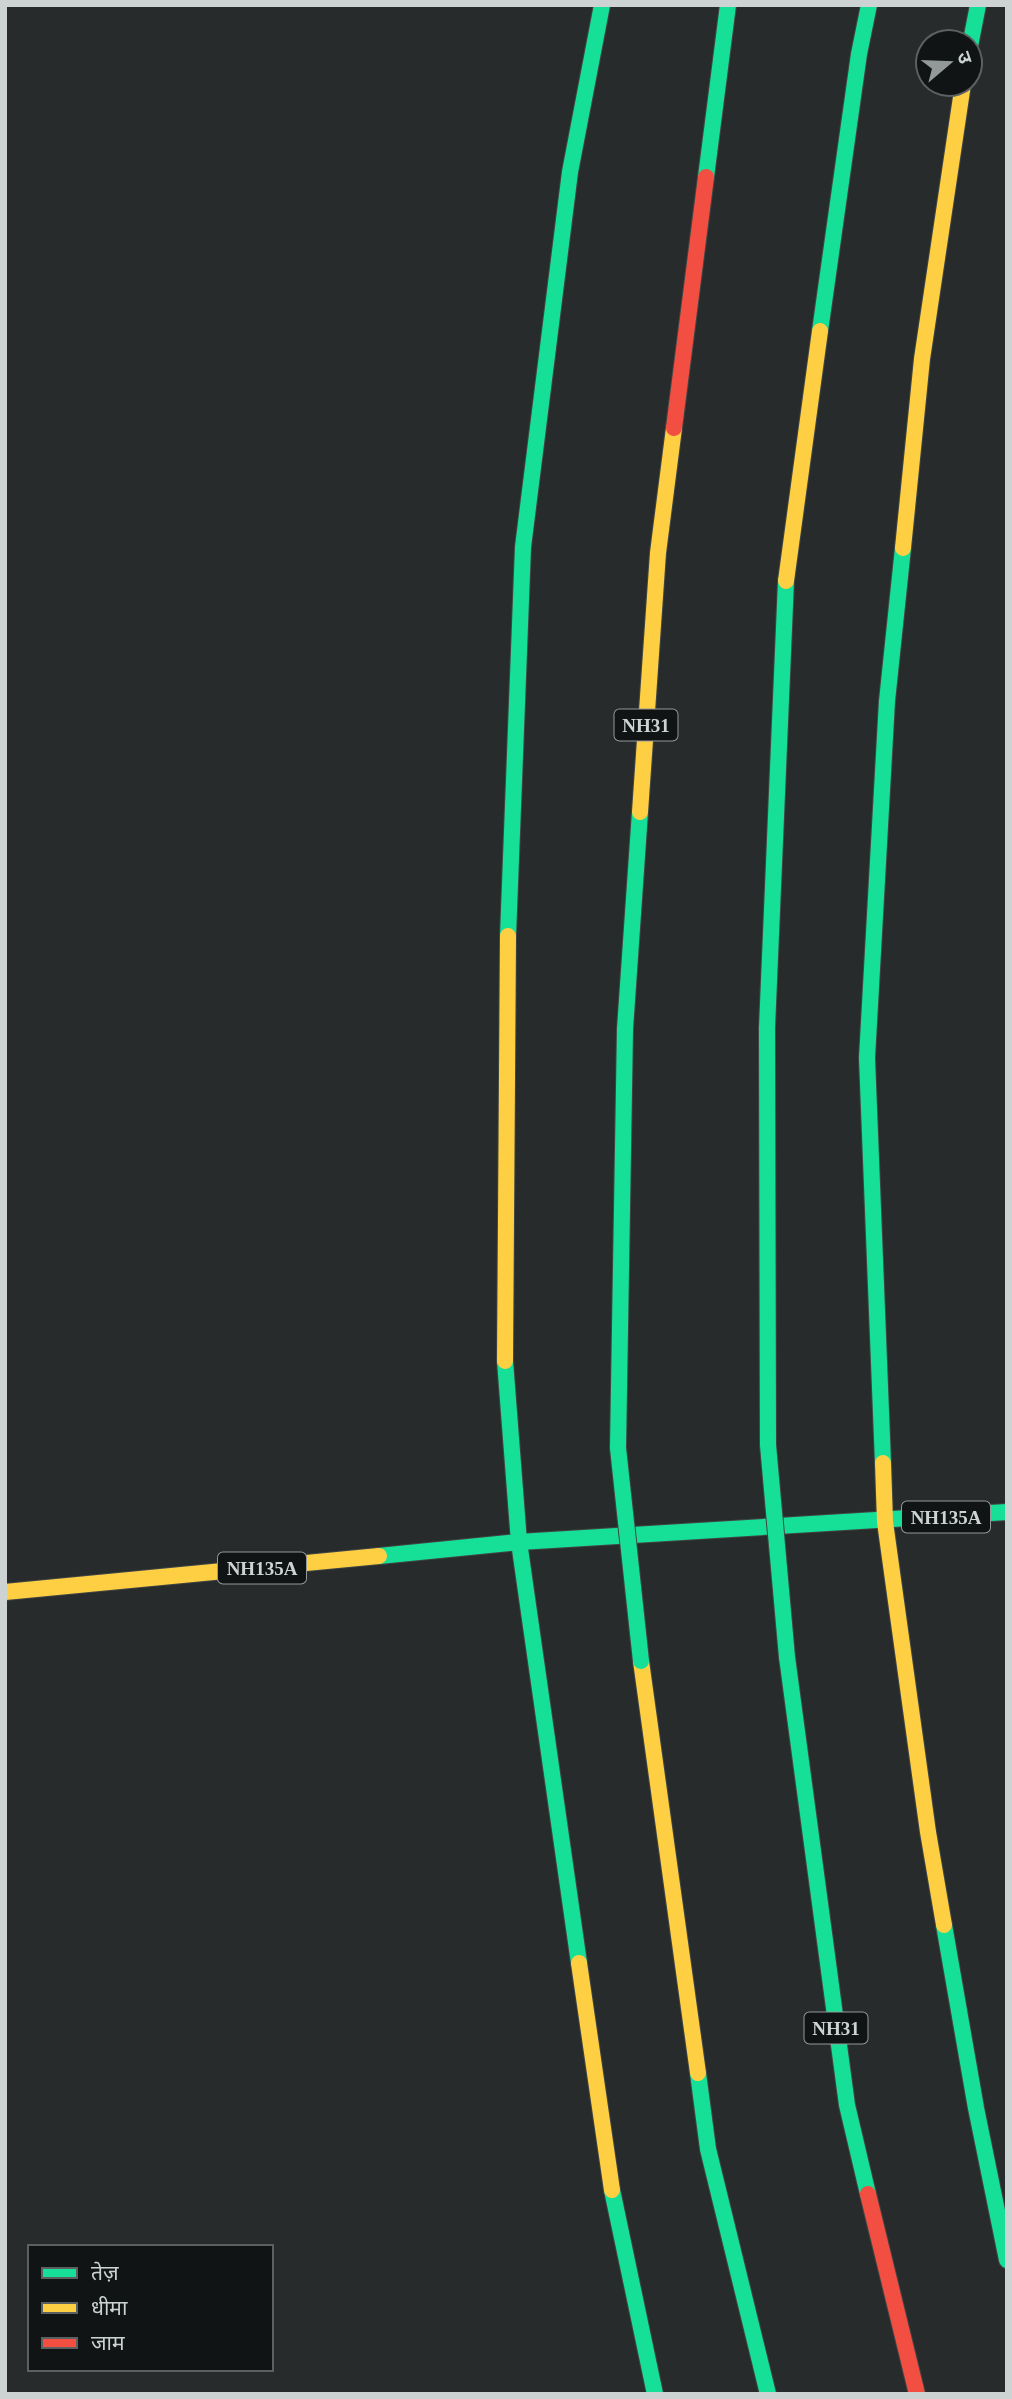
<svg xmlns="http://www.w3.org/2000/svg" width="1012" height="2399" font-family="'Times New Roman','Noto Sans Devanagari',serif">
<rect width="100%" height="100%" fill="#272b2b"/>
<g fill="none" stroke-linecap="round" stroke-linejoin="round">
<g stroke="#414645" stroke-width="18">
<g id="fast">
<path d="M970 46 978 5"/>
<path d="M706 177 728 5"/>
<path d="M820 331 859 54 869 5"/>
<path d="M508 936 523 547 570 172 602 5"/>
<path d="M505 1361 519 1542 579 1963"/>
<path d="M768 1445 767 1028 786 581"/>
<path d="M618 1448 625 1029 640 812"/>
<path d="M883 1463 867 1058 887 701 903 548"/>
<path d="M379 1556 519 1542 1007 1512"/>
<path d="M787 1657 847 2105 868 2194"/>
<path d="M944 1925 976 2108 1007 2260"/>
<path d="M698 2073 708 2149 768 2394"/>
<path d="M612 2190 655 2394"/>
</g>
</g>
<g stroke="#414645" stroke-width="18">
<g id="slow">
<path d="M903 548 922 359 963 84"/>
<path d="M786 581 820 331"/>
<path d="M640 812 658 553 674 428"/>
<path d="M505 1361 508 936"/>
<path d="M883 1463 885 1522 928 1832 944 1925"/>
<path d="M5 1592 379 1556"/>
<path d="M641 1661 698 2073"/>
<path d="M579 1963 612 2190"/>
</g>
</g>
<g stroke="#414645" stroke-width="18">
<g id="jam">
<path d="M674 428 706 177"/>
<path d="M868 2194 917 2394"/>
</g>
</g>
<use href="#fast" stroke="#16e098" stroke-width="16"/>
<use href="#slow" stroke="#ffcf43" stroke-width="16"/>
<use href="#jam" stroke="#f24e42" stroke-width="16"/>
<g stroke="#414645" stroke-width="18" stroke-linecap="butt">
<g id="fast-bridge">
<path d="M768 1445 787 1657"/>
<path d="M618 1448 641 1661"/>
</g>
</g>
<use href="#fast-bridge" stroke="#16e098" stroke-width="16"/>
</g>
<g text-anchor="middle" stroke-width="7" stroke-linejoin="round" paint-order="stroke">
<g fill="#111414" stroke="#959999" stroke-width="2">
<rect x="614.5" y="709.5" width="63" height="31" rx="5"/>
<rect x="902" y="1501.5" width="88" height="31" rx="5"/>
<rect x="218" y="1552.5" width="88" height="31" rx="5"/>
<rect x="804.5" y="2012.5" width="63" height="31" rx="5"/>
</g>
<g font-size="19" font-weight="bold" fill="#cdd2d2">
<text x="646" y="732">NH31</text>
<text x="946" y="1524">NH135A</text>
<text x="262" y="1575">NH135A</text>
<text x="836" y="2035">NH31</text>
</g>
</g>
<rect width="1012" height="2399" fill="none" stroke="#cdd2d2" stroke-width="14"/>
<rect x="28" y="2245" width="245" height="126" fill="#111414" stroke="#5c6060" stroke-width="2"/>
<rect x="42" y="2268" width="35" height="10" fill="#16e098" stroke="#5c6060" stroke-width="2"/>
<text x="91" y="2280" font-size="21" fill="#cdd2d2">तेज़</text>
<rect x="42" y="2303" width="35" height="10" fill="#ffcf43" stroke="#5c6060" stroke-width="2"/>
<text x="91" y="2315" font-size="21" fill="#cdd2d2">धीमा</text>
<rect x="42" y="2338" width="35" height="10" fill="#f24e42" stroke="#5c6060" stroke-width="2"/>
<text x="91" y="2350" font-size="21" fill="#cdd2d2">जाम</text>
<g transform="translate(949 63) rotate(71)"><circle r="33" fill="#111414" stroke="#5c6060" stroke-width="2"/>
<path d="M0-5L12 26L0 18L-12 26Z" fill="#939898"/>
<text y="-10" font-size="19" font-weight="bold" text-anchor="middle" fill="#cdd2d2">उ</text>
</g>
</svg>
